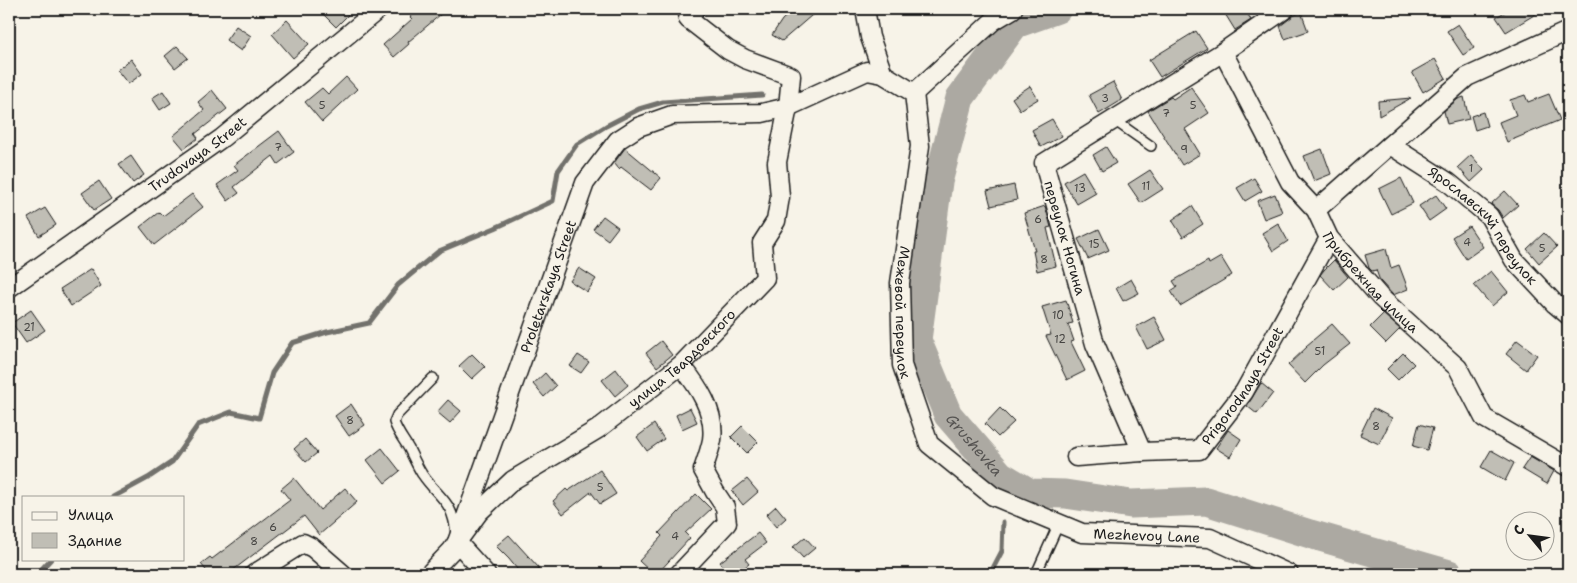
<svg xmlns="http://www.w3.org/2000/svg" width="1577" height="583" font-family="'Shantell Sans',sans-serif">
<rect width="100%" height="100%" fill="#f7f3e8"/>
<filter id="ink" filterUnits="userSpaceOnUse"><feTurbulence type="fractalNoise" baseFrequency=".02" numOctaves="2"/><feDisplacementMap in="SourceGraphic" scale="10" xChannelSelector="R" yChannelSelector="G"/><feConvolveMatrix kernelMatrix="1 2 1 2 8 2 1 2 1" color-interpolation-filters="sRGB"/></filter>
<g filter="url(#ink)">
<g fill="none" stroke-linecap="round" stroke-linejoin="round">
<g stroke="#72716c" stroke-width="5">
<path d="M113 497 148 478 172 462 198 425 231 412 259 418 272 373 292 343 327 332 369 323 398 285 439 251 495 228 553 201 558 171 577 144 606 126 639 109 663 102 762 95"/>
<path d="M37 574 51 559"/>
<path d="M990 574 1002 551 1003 522"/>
</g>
<path stroke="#aca9a2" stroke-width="29" id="s1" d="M1057 9 1015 24 960 98 938 182 917 340 948 415 1000 475 1030 493 1065 494 1131 504 1206 501 1310 534 1449 574"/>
</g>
<g fill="#c0beb5" stroke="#1c1c1c">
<path d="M318 9H342L348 15 336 27Z"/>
<path d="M420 9H447L408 42 409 44 394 57 383 45 412 19 410 17Z"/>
<path d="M794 9H819L782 41 772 35 782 20Z"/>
<path d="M1222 9H1245L1251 20 1235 30Z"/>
<path d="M1510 9H1544L1506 32 1496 17Z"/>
<path d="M1301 12 1308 31 1285 39 1280 26 1293 16Z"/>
<path d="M287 20 309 44 293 58 272 34Z"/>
<path d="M1458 24 1474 48 1463 55 1447 31Z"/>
<path d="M236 26 251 36 241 51 226 40Z"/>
<path d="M1196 31 1207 48 1160 77 1149 60Z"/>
<path d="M177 46 188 58 175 68 165 56Z"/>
<path d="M131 59 142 74 128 84 117 70Z"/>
<path d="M1435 59 1446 78 1423 92 1412 72Z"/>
<path d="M346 77 357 89 322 122 305 102 322 88 328 94Z"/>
<path d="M1113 82 1122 100 1099 114 1089 95Z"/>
<path d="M1030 86 1038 99 1020 110 1012 98Z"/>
<path d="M1191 87 1209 113 1185 129 1200 154 1182 165 1148 111 1171 97 1173 99Z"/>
<path d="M212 90 227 109 195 134 198 138 184 149 173 136 204 110 198 102Z"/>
<path d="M163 91 171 103 160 110 152 98Z"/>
<path d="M1549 94 1560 120 1507 142 1499 122 1516 115 1510 100 1525 95 1528 102Z"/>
<path d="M1464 97 1469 119 1447 124 1444 111 1458 99Z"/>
<path d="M1411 98 1379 116 1378 101Z"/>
<path d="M1483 112 1487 126 1475 130 1471 116Z"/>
<path d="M1052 119 1062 136 1041 147 1032 130Z"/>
<path d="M279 131 294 152 278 164 273 156 234 187 239 193 228 201 217 185 238 170 234 165Z"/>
<path d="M1106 147 1116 163 1102 171 1093 155Z"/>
<path d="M625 148 661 178 651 190 621 167 619 169 614 163Z"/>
<path d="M1322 149 1331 174 1314 181 1304 156Z"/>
<path d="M1471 155 1484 170 1471 182 1458 167Z"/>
<path d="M131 156 144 175 133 183 119 164Z"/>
<path d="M1150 170 1163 189 1141 203 1128 184Z"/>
<path d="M1083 171 1096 193 1077 204 1064 182Z"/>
<path d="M1254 178 1262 191 1245 201 1237 188Z"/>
<path d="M1401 178 1413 203 1391 214 1379 189Z"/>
<path d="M99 181 111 199 94 210 82 193Z"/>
<path d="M1014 185 1017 200 991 206 987 191Z"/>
<path d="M1505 191 1518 205 1503 218 1498 210 1491 204Z"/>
<path d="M192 194 203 207 154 245 140 227 159 212 163 216Z"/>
<path d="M1275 194 1282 212 1264 219 1257 201Z"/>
<path d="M1436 195 1446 209 1429 221 1419 206Z"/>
<path d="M1045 206 1051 227 1047 228 1056 266 1037 271 1033 251H1035L1024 213Z"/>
<path d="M1192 206 1203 224 1183 237 1172 220Z"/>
<path d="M45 208 56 225 39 236 28 218Z"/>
<path d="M603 216 618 227 608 240 593 229Z"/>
<path d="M1278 223 1288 241 1273 251 1262 233Z"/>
<path d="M1469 226 1483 247 1466 259 1452 237Z"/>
<path d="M1099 229 1109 250 1088 259 1078 239Z"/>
<path d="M1544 233 1557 247 1539 263 1527 249Z"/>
<path d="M1386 249 1391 268 1399 265 1408 289 1393 295 1380 281 1376 270 1372 271 1369 268 1365 255Z"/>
<path d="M1221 257 1232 275 1180 306 1171 291 1177 287 1173 281 1208 261 1209 264Z"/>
<path d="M1334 260 1348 277 1334 290 1320 275 1324 270Z"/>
<path d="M579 268 596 279 587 292 570 281Z"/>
<path d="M91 269 101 286 71 306 60 289Z"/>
<path d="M1491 271 1508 292 1492 306 1474 285Z"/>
<path d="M1131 279 1139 293 1123 301 1116 288Z"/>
<path d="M1066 300 1073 323 1068 324 1074 341 1071 342 1085 371 1067 380 1046 336 1051 335 1042 307Z"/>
<path d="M31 310 45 330 26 343 12 323Z"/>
<path d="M1383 314 1400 329 1386 343 1370 327Z"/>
<path d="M1154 317 1166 340 1147 349 1136 327Z"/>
<path d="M1332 324 1350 344 1323 365 1305 383 1288 365 1307 347 1306 346Z"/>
<path d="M1517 340 1537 355 1526 370 1506 354Z"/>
<path d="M661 341 672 355 657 367 646 353Z"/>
<path d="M1403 353 1414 364 1398 380 1387 369Z"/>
<path d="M472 354 485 367 472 379 459 366Z"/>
<path d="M578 355 589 362 581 373 570 366Z"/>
<path d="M616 369 628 385 615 396 602 380Z"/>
<path d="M545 373 556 386 544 397 533 384Z"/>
<path d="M1261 383 1273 393 1257 414 1247 406Z"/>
<path d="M448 400 461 411 450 423 437 412Z"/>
<path d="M351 404 365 425 349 436 335 416Z"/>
<path d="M690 408 697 422 682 429 676 415Z"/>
<path d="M1000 408 1014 422 998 437 985 424Z"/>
<path d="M1373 408 1392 418 1379 444 1360 435Z"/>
<path d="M654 424 664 439 647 451 637 437Z"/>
<path d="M1419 424 1433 428 1427 450 1413 446Z"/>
<path d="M742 426 758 442 747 453 731 437Z"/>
<path d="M1228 430 1241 439 1230 457 1216 448Z"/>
<path d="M305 439 317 453 306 462 294 449Z"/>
<path d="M382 448 400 471 385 483 367 460Z"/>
<path d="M1491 450 1514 463 1505 481 1481 467Z"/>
<path d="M1530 457 1554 471 1547 484 1522 469Z"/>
<path d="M600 470 616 494 600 504 591 492 563 514 553 501 566 489 568 491Z"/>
<path d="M294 478 320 510 345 488 357 502 319 535 304 516 228 574H209L201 564 210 557 212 559 290 500 281 489Z"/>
<path d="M747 479 758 492 743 505 732 491Z"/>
<path d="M696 494 711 509 685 533 690 538 657 574H653L639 561 662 536 659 533Z"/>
<path d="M776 506 786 518 776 527 766 515Z"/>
<path d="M758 533 766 543 745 559 749 564 736 574H730L720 562Z"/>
<path d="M509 535 539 568 531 574H521L509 559 496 546Z"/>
<path d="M805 537 815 548 803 558 793 547Z"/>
</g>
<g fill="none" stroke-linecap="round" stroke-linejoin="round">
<g stroke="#1c1c1c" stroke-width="12">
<g id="lane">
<path d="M1114 120 1151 146"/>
<path d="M433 378 397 415 394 422C397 432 404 440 409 449 413 457 417 466 422 474 439 499 453 500 456 534"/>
<path d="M1036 574 1059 523"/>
</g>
</g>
<g stroke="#1c1c1c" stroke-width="21">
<g id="street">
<path d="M865 9 870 37 883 74"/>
<path id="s2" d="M1223 52 1290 182 1316 210 1329 238 1380 297 1458 368 1484 418 1568 467"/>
<path id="s3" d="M914 93 920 146 900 283 902 365 929 444 993 496 1082 533 1210 538 1289 574"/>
<path d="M914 93 993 21 1013 9"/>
<path id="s4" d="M1390 145 1448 182 1489 216 1514 260 1555 304 1568 315"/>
<path d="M1316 210 1467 77 1568 31"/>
<path id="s5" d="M9 288 222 138 379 9"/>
<path d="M1142 452 1095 344 1044 163 1223 52 1285 9"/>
<path id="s6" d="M1076 457 1142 452 1199 450 1244 392 1329 238"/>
<path d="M254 574 303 543 313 548 343 574"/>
<path id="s7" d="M429 574 452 550 457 542 585 183 618 140 638 127 672 115 762 113 788 107 867 71 883 74 914 93"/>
<path id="s8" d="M486 574 457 542 479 512 513 480 598 429 681 365 765 278 762 243 776 221 780 197 777 162 788 107 791 76 745 59 728 50 688 19 695 9"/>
<path d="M679 574 727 523 725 507 715 492 703 470C706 461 710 450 712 440 716 412 698 386 681 365"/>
</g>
</g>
<path stroke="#1c1c1c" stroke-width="3" stroke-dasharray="5 4" stroke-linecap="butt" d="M665 9 673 12"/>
<use href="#lane" stroke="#f7f3e8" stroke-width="9"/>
<use href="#street" stroke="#f7f3e8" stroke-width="18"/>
</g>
</g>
<g text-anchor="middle" stroke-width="4" stroke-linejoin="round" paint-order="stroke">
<g font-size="11" fill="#454442">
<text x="1105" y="102">3</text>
<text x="322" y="109">5</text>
<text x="1193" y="109">5</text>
<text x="1166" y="117">7</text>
<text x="278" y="151">7</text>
<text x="1184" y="153">9</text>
<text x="1471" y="172">1</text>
<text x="1146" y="190">11</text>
<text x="1080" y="192">13</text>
<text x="1038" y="223">6</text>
<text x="1467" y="246">4</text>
<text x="1094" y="248">15</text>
<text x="1542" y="252">5</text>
<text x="1044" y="263">8</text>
<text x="1058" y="319">10</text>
<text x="29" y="331">21</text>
<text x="1060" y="343">12</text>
<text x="1320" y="355">51</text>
<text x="350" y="424">8</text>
<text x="1376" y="430">8</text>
<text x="600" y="491">5</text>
<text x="273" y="531">6</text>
<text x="675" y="540">4</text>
<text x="254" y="545">8</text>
</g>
<g font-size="14" fill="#1c1c1c" stroke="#f7f3e8">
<text dy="5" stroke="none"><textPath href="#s5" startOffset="231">Trudovaya Street</textPath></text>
<text dy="5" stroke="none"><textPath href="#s4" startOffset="125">Ярославский переулок</textPath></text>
<text transform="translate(1065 238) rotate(74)" y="5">переулок Ногина</text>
<text dy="5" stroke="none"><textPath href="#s2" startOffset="276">Прибрежная улица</textPath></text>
<text dy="5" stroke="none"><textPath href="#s7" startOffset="314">Proletarskaya Street</textPath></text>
<text dy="5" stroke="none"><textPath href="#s3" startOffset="221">Межевой переулок</textPath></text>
<text dy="5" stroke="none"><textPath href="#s8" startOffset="336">улица Твардовского</textPath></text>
<text dy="5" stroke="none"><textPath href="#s6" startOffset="201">Prigorodnaya Street</textPath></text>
<text dy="5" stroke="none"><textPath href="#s3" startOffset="601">Mezhevoy Lane</textPath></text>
</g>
<g font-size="15" font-style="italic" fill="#565452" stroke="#f7f3e8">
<text dy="5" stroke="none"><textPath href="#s1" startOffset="504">Grushevka</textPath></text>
</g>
</g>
<rect width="1577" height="583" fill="none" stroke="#f7f3e8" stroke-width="30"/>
<rect x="15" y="15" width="1547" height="553" fill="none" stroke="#1c1c1c" stroke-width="2" filter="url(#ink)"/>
<rect x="22" y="496" width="162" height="65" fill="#f7f3e8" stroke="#9f9d96"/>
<rect x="32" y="512" width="25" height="8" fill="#f7f3e8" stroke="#9f9d96"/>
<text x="68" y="520" font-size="15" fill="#1c1c1c">Улица</text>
<rect x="32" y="533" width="25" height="15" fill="#c0beb5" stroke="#9f9d96"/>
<text x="68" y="546" font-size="15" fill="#1c1c1c">Здание</text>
<g transform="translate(1530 536) rotate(299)"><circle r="24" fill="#f7f3e8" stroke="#9f9d96"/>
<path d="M0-4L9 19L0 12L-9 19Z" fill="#1c1c1c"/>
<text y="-8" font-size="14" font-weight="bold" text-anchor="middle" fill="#1c1c1c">С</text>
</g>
</svg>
